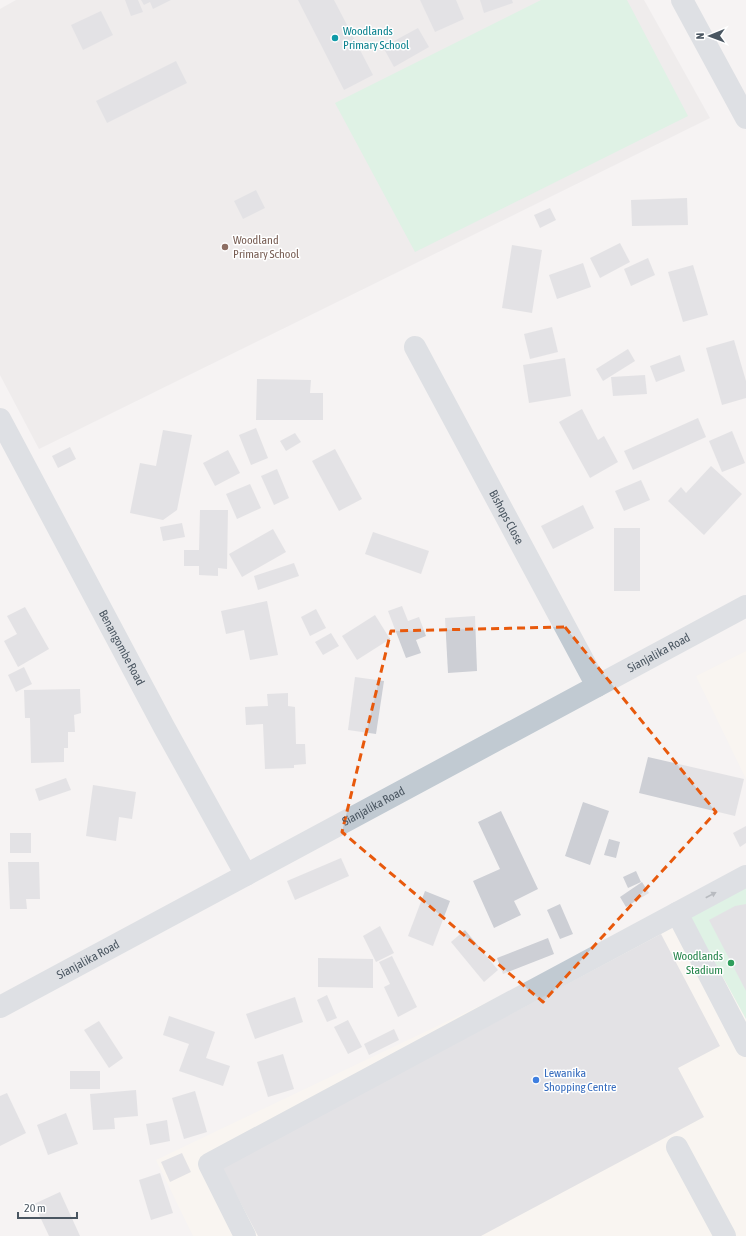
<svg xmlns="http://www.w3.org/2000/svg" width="746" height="1236" font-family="'Asap Condensed',sans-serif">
<rect width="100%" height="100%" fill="#f5f3f3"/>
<g fill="#fdf9ef">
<path d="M746 651V779L696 676Z"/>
<path d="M685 908 746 1019V1236H193L156 1160Z"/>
</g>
<path fill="#e6e4e5" d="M16 0H644L710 118 39 449 0 375V9Z"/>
<g fill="#c3f1d5">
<path d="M541 0H627L688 116 415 252 335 103Z"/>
<path d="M746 875V1019L685 908Z"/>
</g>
<g fill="#cdcfd5">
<path d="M125 0H138L143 12 131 16Z"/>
<path d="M141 0H171L153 9 150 2 144 5Z"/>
<path d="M298 0H334L373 75 344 90Z"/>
<path d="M420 0H456L464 19 435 32Z"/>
<path d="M480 0H512L513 3 484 13Z"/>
<path d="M101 11 113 35 83 50 71 25Z"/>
<path d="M418 28 429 47 394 67 383 47Z"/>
<path d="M176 61 187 83 107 123 96 101Z"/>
<path d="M256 190 265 208 243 219 234 201Z"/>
<path d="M687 198 688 225 632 226 631 200Z"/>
<path d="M550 208 556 220 540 228 534 215Z"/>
<path d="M620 243 630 262 600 278 590 258Z"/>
<path d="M512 245 542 250 532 313 502 308Z"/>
<path d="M648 258 655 275 631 286 624 269Z"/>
<path d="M583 263 591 287 557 299 549 275Z"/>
<path d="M693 265 708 315 683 322 668 272Z"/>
<path d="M552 327 558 352 530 359 524 334Z"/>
<path d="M734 340 746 381V398L722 405 706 348Z"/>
<path d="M628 349 635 361 603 381 596 369Z"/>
<path d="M680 355 685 371 656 382 650 366Z"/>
<path d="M565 358 571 396 529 403 523 365Z"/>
<path d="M645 375 647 394 613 396 611 377Z"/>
<path d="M257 379 311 380 310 393H323V420H256Z"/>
<path d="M582 409 598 440 604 436 618 462 590 478 559 422Z"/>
<path d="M698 418 706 437 633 470 624 451Z"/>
<path d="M256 428 268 458 251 465 239 435Z"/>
<path d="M163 430 192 435 177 510 163 520 130 513 140 463 156 466Z"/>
<path d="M732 431 745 463 722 472 709 441Z"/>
<path d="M295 433 301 442 286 451 280 441Z"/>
<path d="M70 447 76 459 58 468 52 456Z"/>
<path d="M335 449 362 499 339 511 312 461Z"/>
<path d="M228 450 240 473 215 486 203 463Z"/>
<path d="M711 466 742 494 704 535 668 501 681 487 686 493Z"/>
<path d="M277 469 289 498 274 505 261 476Z"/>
<path d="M641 480 650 500 624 511 615 491Z"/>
<path d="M250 484 261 508 237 519 226 494Z"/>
<path d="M583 505 594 528 553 549 541 526Z"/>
<path d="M200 510H228L227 569 218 568V576L199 575V566H184V550H199Z"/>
<path d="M182 523 185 537 163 541 160 527Z"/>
<rect x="614" y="528" width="26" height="63"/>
<path d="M273 529 286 552 242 577 229 554Z"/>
<path d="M373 532 429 551 421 574 365 554Z"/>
<path d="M294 563 299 576 258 590 254 576Z"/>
<path d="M267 601 278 655 250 660 244 630 226 634 221 611Z"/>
<path d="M402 606 408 621 419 617 426 636 416 640 421 653 406 658 388 611Z"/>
<path d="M25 607 49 649 18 667 4 641 17 634 7 616Z"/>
<path d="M316 609 326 628 310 636 301 617Z"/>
<path d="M375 615 390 639 357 660 342 636Z"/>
<path d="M475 616 477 671 448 673 445 618Z"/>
<path d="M331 633 339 646 323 655 315 642Z"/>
<path d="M24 667 32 684 16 692 8 675Z"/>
<path d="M355 677 384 681 376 734 348 730Z"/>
<path d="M80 689 81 713 74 715 75 732H68V748H64V762L31 763 30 718H25L24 690Z"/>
<path d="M288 693V706L295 707 296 744H305L306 764 294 765V768L265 769 263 724 246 725 245 707 268 706 267 694Z"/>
<path d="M648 757 744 779 735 816 639 793Z"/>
<path d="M66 778 71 790 39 801 35 789Z"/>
<path d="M93 785 136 792 132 819 119 817 116 841 86 836Z"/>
<path d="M583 802 609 811 590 865 565 856Z"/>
<path d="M501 811 538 889 514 901 521 915 494 928 473 881 500 869 478 822Z"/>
<path d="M746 826V843L740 847 733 833Z"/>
<rect x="10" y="833" width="21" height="20"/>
<path d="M609 839 620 842 616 858 604 855Z"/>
<path d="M341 858 349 876 295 900 287 881Z"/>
<path d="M8 862H39L40 899H26L27 909H10Z"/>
<path d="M636 871 641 882 628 888 623 877Z"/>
<path d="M642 882 649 893 626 907 620 897Z"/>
<path d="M425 891 450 901 433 946 408 936Z"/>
<path d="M560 904 573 934 560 939 547 910Z"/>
<path d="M746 904V991L709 920 735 906Z"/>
<path d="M380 926 394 953 376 962 363 936Z"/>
<path d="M465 930 498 970 484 982 451 942Z"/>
<path d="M661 934 720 1046 678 1068 704 1117 481 1236H258L222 1168Z"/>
<path d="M548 938 554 954 503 974 497 958Z"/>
<path d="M392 956 417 1007 398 1017 384 987 390 984 379 962Z"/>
<path d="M318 958 373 959V988L318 987Z"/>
<path d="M327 995 337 1018 327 1022 317 1000Z"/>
<path d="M295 997 303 1022 255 1039 246 1014Z"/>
<path d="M169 1016 215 1032 206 1058 230 1066 223 1086 179 1071 189 1044 163 1035Z"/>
<path d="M348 1020 362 1047 348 1054 334 1027Z"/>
<path d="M99 1021 123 1058 109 1068 84 1030Z"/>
<path d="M394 1029 399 1040 369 1055 364 1044Z"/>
<path d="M283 1054 294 1089 268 1097 257 1062Z"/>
<rect x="70" y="1071" width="30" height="18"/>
<path d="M136 1090 138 1116 114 1118 115 1129 93 1130 90 1094Z"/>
<path d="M195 1091 207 1132 184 1139 172 1098Z"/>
<path d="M7 1093 26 1133 0 1146V1096Z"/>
<path d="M66 1113 78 1144 48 1155 37 1125Z"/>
<path d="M167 1120 170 1141 150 1145 146 1124Z"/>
<path d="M182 1153 191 1172 170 1182 161 1162Z"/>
<path d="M160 1173 173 1213 151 1220 139 1180Z"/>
<path d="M60 1192 80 1236H49L34 1204Z"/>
</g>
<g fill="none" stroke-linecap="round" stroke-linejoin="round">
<g stroke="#c1cad2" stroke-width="22">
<path d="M682 0 746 118"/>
<path id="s1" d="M415 347 597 686"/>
<path id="s2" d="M0 419 164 727 246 875"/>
<path d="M677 913 746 1046"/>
<path id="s3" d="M0 1007 746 606"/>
<path d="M677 1147 725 1236"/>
<path d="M245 1236 209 1164 746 876"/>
</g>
</g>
<defs><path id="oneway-solid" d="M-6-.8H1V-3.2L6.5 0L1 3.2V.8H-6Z"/></defs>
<use fill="#6e7983" href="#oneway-solid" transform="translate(711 895) rotate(-28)"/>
<path d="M0 0H746V1236H0ZM565 627 716 812 543 1002 342 832 391 631Z" fill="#f5f3f3" fill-opacity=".55" fill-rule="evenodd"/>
<path fill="none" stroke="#e8590c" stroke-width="3" stroke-dasharray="8 5" stroke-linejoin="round" d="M565 627 716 812 543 1002 342 832 391 631Z"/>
<circle fill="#0f9aa8" stroke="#fff" stroke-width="1.5" cx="335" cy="38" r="4"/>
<circle fill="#8d6e63" stroke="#fff" stroke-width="1.5" cx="225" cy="247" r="4"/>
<circle fill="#2e9e5b" stroke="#fff" stroke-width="1.5" cx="731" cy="963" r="4"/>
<circle fill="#3f7fe0" stroke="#fff" stroke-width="1.5" cx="536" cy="1080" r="4"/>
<g text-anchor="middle" stroke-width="3" stroke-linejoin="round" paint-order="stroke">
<g font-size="12" fill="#0d838f" stroke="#fff" text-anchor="start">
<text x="343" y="35">Woodlands<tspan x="343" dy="14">Primary School</tspan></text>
</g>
<g font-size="12" fill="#785e54" stroke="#fff" text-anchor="start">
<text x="233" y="244">Woodland<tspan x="233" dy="14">Primary School</tspan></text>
</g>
<g font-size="12" fill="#4a5661" stroke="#fff">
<text dy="4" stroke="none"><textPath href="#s1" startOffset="193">Bishops Close</textPath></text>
<text dy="4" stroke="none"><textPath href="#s2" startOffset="259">Benangombe Road</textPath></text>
<text dy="4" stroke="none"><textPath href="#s3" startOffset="748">Sianjalika Road</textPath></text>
<text dy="4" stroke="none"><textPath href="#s3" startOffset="424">Sianjalika Road</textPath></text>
<text dy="4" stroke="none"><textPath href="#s3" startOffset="100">Sianjalika Road</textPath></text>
</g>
<g font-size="12" fill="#27864d" stroke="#fff" text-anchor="end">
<text x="723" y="960">Woodlands<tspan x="723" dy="14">Stadium</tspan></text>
</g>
<g font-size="12" fill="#366cbe" stroke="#fff" text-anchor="start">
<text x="544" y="1077">Lewanika<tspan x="544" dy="14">Shopping Centre</tspan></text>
</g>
</g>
<g transform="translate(710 36) rotate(269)" stroke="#ffffff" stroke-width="3" paint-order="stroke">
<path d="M0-3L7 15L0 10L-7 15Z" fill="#4a5661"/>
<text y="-6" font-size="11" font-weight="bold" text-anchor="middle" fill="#4a5661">N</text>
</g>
<path d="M18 1212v6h59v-6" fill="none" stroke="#4a5661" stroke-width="2"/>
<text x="24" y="1212" font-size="12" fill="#4a5661" stroke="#ffffff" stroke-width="3" paint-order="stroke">20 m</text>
</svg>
